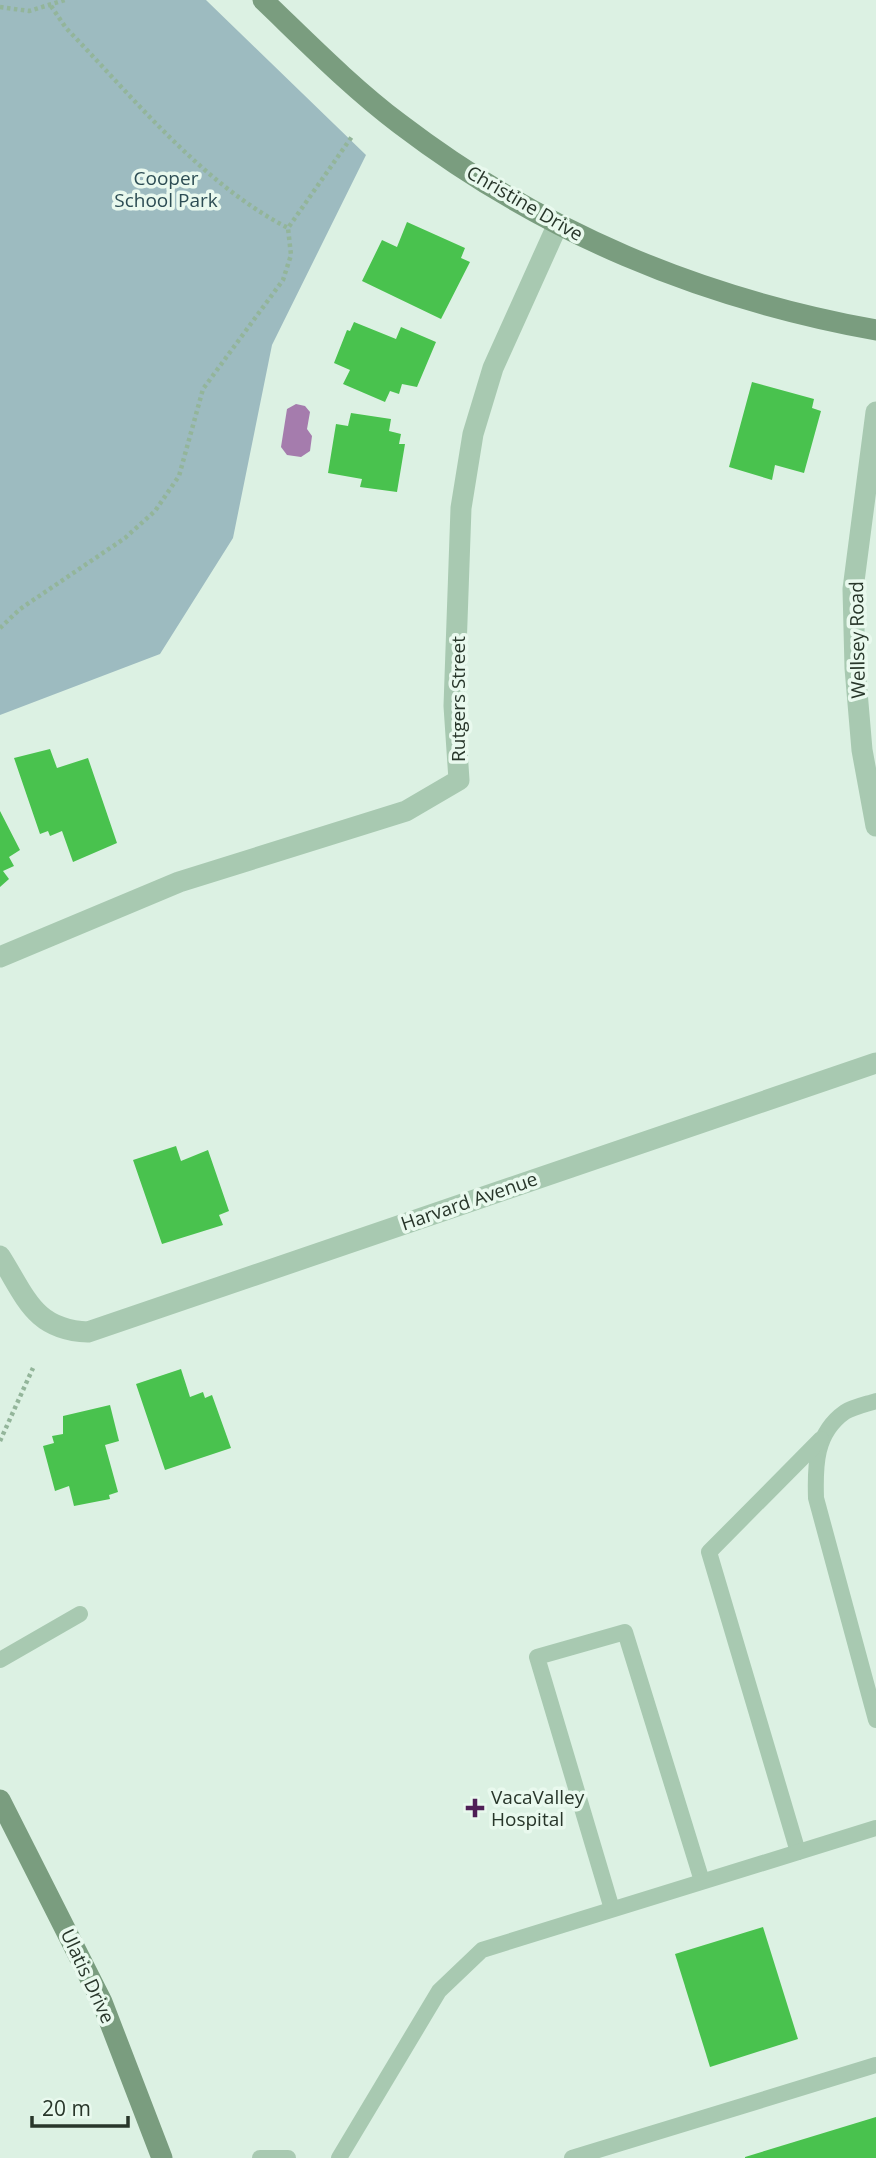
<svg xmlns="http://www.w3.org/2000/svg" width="876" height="2158" font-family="'Open Sans',sans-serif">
<rect width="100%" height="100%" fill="#dcf1e3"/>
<path fill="#9dbbc0" d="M0 0H206L366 155 272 345 233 538 160 654 0 715Z"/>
<path fill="#a57cad" d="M296 404 305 406 310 412 307 429 312 436 310 451 301 457 287 455 281 447 287 409Z"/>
<g fill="#49c24e">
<path d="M407 222 465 248 461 258 470 262 441 319 362 281 382 240 397 247Z"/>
<path d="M354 322 396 339 401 327 436 342 417 387 402 384 399 394 390 391 385 402 343 384 350 370 334 363 347 330 350 331Z"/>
<path d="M752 382 814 399 812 408 821 411 804 473 775 465 772 480 729 467Z"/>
<path d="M351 413 391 419 389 431 401 434 399 444H405L397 492 360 487 362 479 328 473 336 424 348 426Z"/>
<path d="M50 749 57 768 88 758 117 843 73 862 62 831 50 836 48 831 40 834 14 758Z"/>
<path d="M0 811 20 850 9 857 14 866 3 871 9 879 0 887Z"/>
<path d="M176 1146 181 1161 208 1150 229 1211 219 1215 223 1225 162 1244 133 1160Z"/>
<path d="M181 1369 190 1397 203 1392 205 1398 212 1395 231 1448 165 1470 136 1384Z"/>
<path d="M110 1405 119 1441 105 1445 118 1492 109 1495 110 1499 74 1506 69 1486 55 1491 43 1446 54 1443 52 1436 63 1434V1416Z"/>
<path d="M763 1927 798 2039 710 2067 675 1954Z"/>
<path d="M876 2117V2158H745V2157Z"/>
</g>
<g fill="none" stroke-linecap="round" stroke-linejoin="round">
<g stroke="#93b59a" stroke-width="4.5" stroke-dasharray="3.5 3.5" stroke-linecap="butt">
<path d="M51 6 66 28C134 98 201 183 288 228"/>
<path d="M0 7 29 11 65 0"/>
<path d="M0 628 20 609 125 538 155 511 179 476 203 389 283 280 291 255 288 228 353 135"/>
<path d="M0 1441 33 1368"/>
</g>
<g stroke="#a8c9b1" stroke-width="16">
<path d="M876 1401C867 1404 853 1407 845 1412 815 1433 815 1466 816 1498L876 1720"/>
<path d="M0 1660 80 1614"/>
<path d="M798 1852 709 1552 821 1439"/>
<path d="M612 1909 537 1657 625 1632 702 1881"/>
<path d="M260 2158H288"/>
<path d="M339 2158 439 1991 482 1950 876 1828"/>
<path d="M572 2158 876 2065"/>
</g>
<g stroke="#a8c9b1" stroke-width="21">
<path d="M876 412 853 589 855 668 862 750 876 826"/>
<path d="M0 957 179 882 406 811 459 780 454 706 461 508 473 434 493 368 557 226"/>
<path d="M0 1256C26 1297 34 1330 88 1332L876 1063"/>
</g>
<g stroke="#7a9d7f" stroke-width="21">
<path d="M263 0C308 43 351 87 400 124 543 233 700 298 876 330"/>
<path d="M0 1800 102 2002 162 2158"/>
</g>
</g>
<path fill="#4f1f56" stroke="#e9f9ee" stroke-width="2.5" d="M471.5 1797.5h7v7h7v7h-7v7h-7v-7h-7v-7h7z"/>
<g text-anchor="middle" stroke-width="7" stroke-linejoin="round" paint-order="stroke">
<g font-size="19" fill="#2d4d54" stroke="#e9f9ee">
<text x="166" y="185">Cooper<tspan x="166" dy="22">School Park</tspan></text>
</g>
<g font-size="19" fill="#28362a" stroke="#e9f9ee">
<text transform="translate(525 203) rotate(30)" y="7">Christine Drive</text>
<text transform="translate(857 640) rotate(-91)" y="7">Wellsey Road</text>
<text transform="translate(458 699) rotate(-90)" y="7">Rutgers Street</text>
<text transform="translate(469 1201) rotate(-19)" y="7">Harvard Avenue</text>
<text transform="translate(88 1976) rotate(65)" y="7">Ulatis Drive</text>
</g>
<g font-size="19" fill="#28362a" stroke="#e9f9ee" text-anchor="start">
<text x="491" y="1804">VacaValley<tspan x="491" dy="22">Hospital</tspan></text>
</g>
</g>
<path d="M32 2116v10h96v-10" fill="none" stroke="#28362a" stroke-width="3.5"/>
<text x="42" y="2116" font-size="21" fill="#28362a" stroke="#e9f9ee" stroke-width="5" paint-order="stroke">20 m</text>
</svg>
